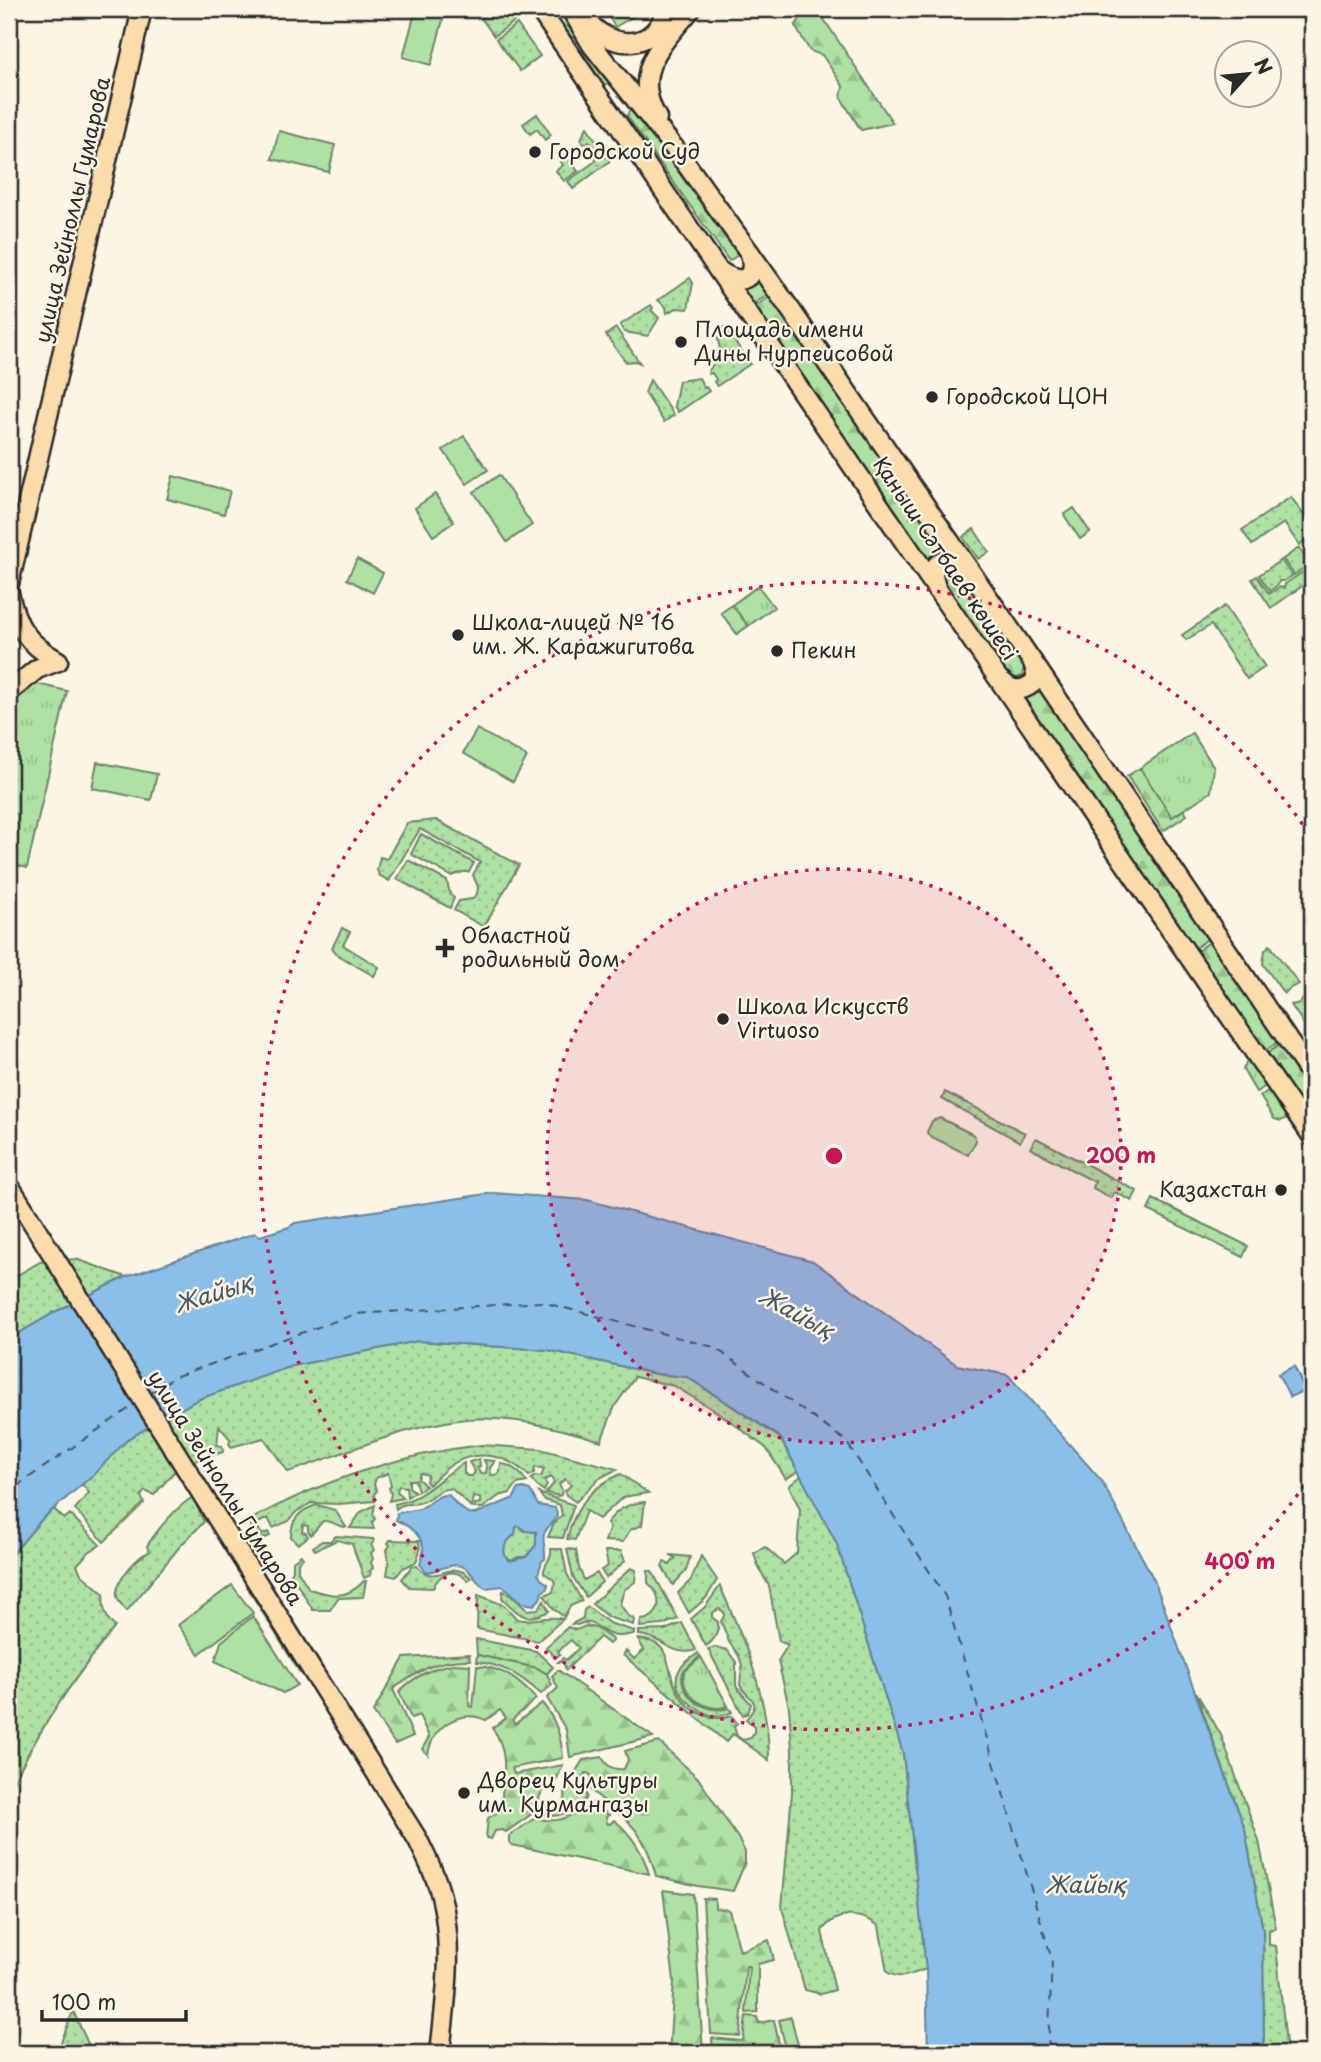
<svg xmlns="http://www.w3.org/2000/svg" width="1321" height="2062" font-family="'Playpen Sans',sans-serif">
<defs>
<pattern id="grass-dots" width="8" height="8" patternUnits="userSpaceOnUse" patternTransform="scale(1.75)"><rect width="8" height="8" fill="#aee1a3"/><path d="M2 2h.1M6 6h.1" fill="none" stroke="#96c18c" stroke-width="1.8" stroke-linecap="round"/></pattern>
<pattern id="forest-firs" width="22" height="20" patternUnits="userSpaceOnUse" patternTransform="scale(1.75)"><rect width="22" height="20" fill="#aee1a3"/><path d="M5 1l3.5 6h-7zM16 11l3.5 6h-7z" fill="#96c18c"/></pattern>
<pattern id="park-tufts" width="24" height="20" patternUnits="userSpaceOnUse" patternTransform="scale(1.75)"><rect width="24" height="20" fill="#aee1a3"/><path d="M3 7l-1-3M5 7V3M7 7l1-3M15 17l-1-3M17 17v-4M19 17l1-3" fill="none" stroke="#96c18c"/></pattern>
<pattern id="garden-furrows" width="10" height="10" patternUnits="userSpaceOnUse" patternTransform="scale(1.75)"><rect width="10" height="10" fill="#aee1a3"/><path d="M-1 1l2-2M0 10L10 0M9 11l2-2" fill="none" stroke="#96c18c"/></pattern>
</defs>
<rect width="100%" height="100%" fill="#fcf5e5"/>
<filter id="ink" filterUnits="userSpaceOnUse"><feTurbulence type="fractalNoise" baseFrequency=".0143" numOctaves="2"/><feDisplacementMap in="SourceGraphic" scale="14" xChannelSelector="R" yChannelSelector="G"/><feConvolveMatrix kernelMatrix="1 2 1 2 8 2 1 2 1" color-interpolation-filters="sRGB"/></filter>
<g filter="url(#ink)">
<g fill="url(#grass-dots)" stroke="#6c8667" stroke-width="2">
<path d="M494 9H507L515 21 494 36 481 18Z"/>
<path d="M517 24 540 56 520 71 496 39Z"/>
<path d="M537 114 551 135 545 140 537 129 530 134 523 124Z"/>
<path d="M587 127 610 161 573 189 568 181 597 160 592 153 596 151 589 141 584 144 581 139Z"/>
<path d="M562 150 578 171 564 181 556 171 563 165 556 155Z"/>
<path d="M690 278 693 283 688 309 677 308 667 313 666 307 658 300Z"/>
<path d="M651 305 653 308 651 310 659 318 648 336 624 332 620 325Z"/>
<path d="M724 327 743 353 720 350 717 333Z"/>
<path d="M616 328 640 363 635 361 626 362 606 335Z"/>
<path d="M719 355 747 360 750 364 717 386 714 382 716 379 712 373 709 374 708 372Z"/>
<path d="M699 378 704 388 706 387 709 391 678 412 674 406 679 381Z"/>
<path d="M650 380 674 415 664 422 645 393Z"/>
<path d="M1291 497 1312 527V535L1299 545 1284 523 1252 545 1242 530Z"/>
<path d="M974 529 989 552 978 559 963 537Z"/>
<path d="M1299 548 1308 562 1307 566 1294 575 1283 559Z"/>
<path d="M1281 560 1292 576 1284 581H1279L1278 585 1270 591 1259 575Z"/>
<path d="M1309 568H1312V579L1271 608 1252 579 1257 576 1269 594 1280 587 1284 588 1285 584Z"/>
<path d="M1225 606 1265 667 1247 679 1211 625 1186 640 1182 635Z"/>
<path d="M436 820 519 865 484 927 454 910 459 901 472 899 477 894 478 887 473 875 480 862 420 829 389 881 379 875 377 870 380 857 387 859 407 823Z"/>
<path d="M421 834 474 863 469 872H463L451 876 411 854Z"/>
<path d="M408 860 447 881 450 894 454 898 450 908 397 879Z"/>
<path d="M342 928 350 932 343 945 379 967 374 976 338 955 332 948Z"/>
<path d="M1270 945 1299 984 1290 988 1284 994 1263 964 1265 950Z"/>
<path d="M1306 995 1311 1001 1309 1003 1312 1006V1036L1291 1005 1300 1003Z"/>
<path d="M945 1092 1025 1133 1020 1142 942 1099Z"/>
<path d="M1036 1138 1137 1191 1132 1201 1115 1192 1111 1198 1093 1188 1095 1182 1030 1148Z"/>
<path d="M1153 1199 1248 1246 1243 1257 1148 1210Z"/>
<path d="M76 1259 126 1277 57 1311 9 1339V1280L40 1262Z"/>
<path d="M418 1341 548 1350 656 1374 687 1377 779 1437 798 1471 786 1479 766 1448 722 1415 674 1386 635 1377 615 1406 601 1441C557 1427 505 1414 458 1420 400 1428 343 1454 288 1472L264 1438 231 1447 229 1443 231 1440 219 1426 217 1445 222 1446 223 1452 180 1465 154 1495 145 1491 141 1496 144 1503 104 1542 75 1509 89 1493 82 1484 129 1438 199 1399 292 1366Z"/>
<path d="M481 1445 540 1449 617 1469 598 1479 576 1502 566 1495 565 1491 571 1485 565 1479 559 1484 562 1490 561 1495 558 1496 546 1493 554 1483 551 1477 544 1480 547 1485 544 1491 537 1486 531 1479 535 1476 541 1477 544 1469 535 1467 534 1473 529 1476C508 1455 477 1448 451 1465 443 1471 436 1478 429 1485L426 1481 428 1475 420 1473 418 1479 426 1486 418 1491 415 1480H409V1487L415 1492 407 1497 406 1487 399 1486 397 1491 403 1498 389 1501 391 1494 389 1488 391 1486 388 1473 376 1478 374 1485 377 1491 374 1494 375 1501 338 1504 311 1503 296 1512 289 1521 273 1528 268 1518 256 1524 262 1535 268 1532 270 1536 258 1541 248 1521C318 1482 400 1454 481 1445Z"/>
<path d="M479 1459 480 1466 477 1468 481 1474 486 1473 487 1467 484 1460 495 1461 490 1468 491 1475H497L500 1472 501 1464C511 1464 522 1474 527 1482L517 1484 510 1493 499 1496 483 1508H474L475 1504 480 1503V1498L473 1497 471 1507 452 1489C438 1487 433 1499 419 1503 410 1505 404 1502 396 1509L395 1504C426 1498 439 1477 464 1463V1473L467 1476H472L475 1472 469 1462Z"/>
<path d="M621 1474 648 1493 623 1497 599 1519 586 1511 575 1540 567 1539C574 1508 592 1486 621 1474Z"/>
<path d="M801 1476 837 1544 903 1753 926 1969C912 1974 901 1981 887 1972L879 1926C861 1912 836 1911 822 1931L835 1990 821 1994 805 1990 782 1908 792 1792V1749L789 1707 778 1661 788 1645 779 1641 769 1586 758 1566 754 1553 765 1547 784 1564 797 1553 800 1509 789 1486Z"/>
<path d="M539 1493 574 1505 563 1538 548 1537 553 1525 562 1515 560 1505 544 1500Z"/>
<path d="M193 1497 204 1522 181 1545 127 1611C122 1605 115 1599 117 1591 119 1577 137 1557 149 1552L147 1546C157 1530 177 1506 193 1497Z"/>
<path d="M645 1502 642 1525 630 1530 623 1542 605 1541 610 1527 607 1524C615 1510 629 1503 645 1502Z"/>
<path d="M317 1505 335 1510 346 1527C337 1527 332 1520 323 1521L311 1535 308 1531V1526L303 1525 302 1532 306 1533 308 1537 298 1544 291 1537C291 1519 300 1510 317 1505Z"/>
<path d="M375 1505 373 1514 375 1519 372 1522 374 1529 350 1528 361 1512Z"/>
<path d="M54 1509 64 1519 70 1514 100 1545 89 1552 77 1565 81 1574 104 1594C102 1608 105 1617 115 1627 74 1678 36 1732 9 1792V1571L12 1564 10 1557 42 1519Z"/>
<path d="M519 1525 527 1531 536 1532V1545L526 1557H518L511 1561 505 1556C502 1545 508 1540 515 1534L516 1527Z"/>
<path d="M336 1536 373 1539 374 1541 371 1545 374 1550 371 1553 373 1559 371 1562 373 1568 370 1571 371 1575 364 1578 352 1544 337 1540 315 1550 313 1547 322 1541H330Z"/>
<path d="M390 1540 419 1541 420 1550 416 1562 403 1568 396 1577 387 1575 389 1562 387 1550 390 1545 388 1543Z"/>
<path d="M551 1549H562L567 1574 582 1601 570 1606 564 1617 554 1609 544 1595 553 1592 555 1583 553 1579 544 1573C543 1564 553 1559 551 1549Z"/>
<path d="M567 1549 576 1550 579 1568 584 1580 597 1573 602 1582 586 1597 573 1577Z"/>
<path d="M605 1551H621L625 1561 606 1578 601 1570 608 1566Z"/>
<path d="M301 1555 303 1558 298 1562V1571L309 1589C332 1596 346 1600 364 1581H366L363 1597 338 1598 330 1610H313L291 1574 293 1570V1561Z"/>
<path d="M670 1555 690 1557 686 1571 673 1585 662 1566 664 1562 670 1565 675 1558Z"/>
<path d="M701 1556 717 1580 706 1598 689 1613 678 1593 691 1580Z"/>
<path d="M412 1566H417C435 1589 450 1556 471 1578L468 1581C456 1567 440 1571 433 1588L409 1587 402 1579Z"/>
<path d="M631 1568 636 1570 635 1582 624 1590 620 1604 628 1616 634 1619 633 1625 608 1617 592 1604Z"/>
<path d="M648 1571H652L678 1619 662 1625 640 1627 641 1620C663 1618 663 1594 648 1583Z"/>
<path d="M720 1586C745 1642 769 1698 769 1760L733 1734 726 1742 623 1655 626 1651 634 1659 644 1650 638 1639C672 1641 665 1663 675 1686 684 1709 708 1723 732 1716L737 1723 734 1727 737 1736 743 1740 751 1738 754 1732V1727L746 1719C764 1700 749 1701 740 1685L742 1665 739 1656 729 1642 721 1621 724 1616V1612L719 1609 712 1613V1617L718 1622C719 1633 715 1640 706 1646L691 1619 705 1607Z"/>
<path d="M503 1591 510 1594 527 1610 538 1609 544 1601 549 1611C524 1623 521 1616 502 1598Z"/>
<path d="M478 1595 504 1605 517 1619C533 1623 546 1614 563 1619L538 1641 477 1629Z"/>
<path d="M588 1607 609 1623 634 1631V1634C625 1635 617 1638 609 1634 596 1628 593 1618 577 1625L572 1624 583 1618 584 1610Z"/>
<path d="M682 1623 696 1650C672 1658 661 1636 639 1635V1631L665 1630Z"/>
<path d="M586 1626 596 1628 613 1640 609 1644 600 1637 566 1670 563 1662H558L563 1658 566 1660 579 1648 571 1640 558 1651 560 1654 555 1658 546 1647 568 1627 576 1630Z"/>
<path d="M476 1639 536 1651 553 1667 547 1674 537 1668 477 1655Z"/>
<path d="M715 1647 727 1650 736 1662V1686L751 1704 748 1713 743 1715 708 1649Z"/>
<path d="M698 1653 700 1656 683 1672C677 1696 708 1715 729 1708L732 1712C726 1715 721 1716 715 1716 698 1714 670 1692 678 1673 681 1664 691 1659 698 1653Z"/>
<path d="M1196 1692 1221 1735 1259 1841 1276 1928 1269 1930V1945L1276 1946 1287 2053H1264L1263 1931 1245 1829Z"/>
<path d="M73 2011 91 2050 102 2053H57Z"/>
</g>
<g fill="url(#forest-firs)" stroke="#6c8667" stroke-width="2">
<path d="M552 9H559L570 28 610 81 605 86Z"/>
<path d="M794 9H817L893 123 861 130 841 98 843 86 822 55 810 51 795 26 800 19Z"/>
<path d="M634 110 738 255 729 261 627 116 629 111Z"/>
<path d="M758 273 771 293 753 304 741 285Z"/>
<path d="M773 295 946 551 936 554 930 561 755 306Z"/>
<path d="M946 567 957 568 1024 666 1022 676 1014 679 1010 677 941 578 940 574Z"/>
<path d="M1038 687 1209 938 1195 948 1024 697 1033 695Z"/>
<path d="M1140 768 1172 817 1184 810 1187 815 1163 831 1127 776Z"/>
<path d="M1211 941 1279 1041 1265 1051 1197 951Z"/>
<path d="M1281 1044 1312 1090V1122L1266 1054Z"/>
<path d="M469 1654 470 1660C435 1659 420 1671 393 1689L413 1736 395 1744 373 1712 404 1658Z"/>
<path d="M477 1655 537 1668 547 1674 552 1685 541 1694C522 1677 503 1664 476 1662Z"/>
<path d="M453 1664 470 1665 469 1706 473 1707 477 1666C502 1667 520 1681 536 1699L512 1720 515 1724 542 1703C556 1720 561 1736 563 1758L512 1768 514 1774 563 1765 554 1785 543 1789 539 1798 541 1805 536 1811 506 1832 502 1830 495 1831 491 1839 486 1838 488 1818 500 1811C503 1783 511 1751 492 1728L506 1718 500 1710 486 1720C459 1708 432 1727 428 1755L422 1749 429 1737 419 1715 411 1718 399 1692C413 1677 433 1667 453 1664Z"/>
<path d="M558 1670 653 1737 570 1757 566 1730 547 1698 558 1688 552 1676Z"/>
<path d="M659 1742 698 1778 738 1838 745 1852V1863L733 1891 698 1886 656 1876C642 1821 622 1819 584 1784L592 1779 590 1774 586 1773 581 1781 575 1773 583 1760 602 1757C607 1767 613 1770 624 1769L628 1760 625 1751Z"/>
<path d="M576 1785 587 1795 586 1799C571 1811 560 1820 540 1814L546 1810 551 1812C561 1810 567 1803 565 1792Z"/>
<path d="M593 1803 609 1815 606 1817 607 1823 610 1824 614 1820C633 1835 643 1852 649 1874L512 1845 509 1842V1836L535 1818C564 1825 569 1815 593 1803Z"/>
<path d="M663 1890 693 1894 703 2053H669L674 1981Z"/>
<path d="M703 1898 715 1899V1908L729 1910 740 1951 769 1940 774 1960 758 1964V2012L746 2013 749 1966H746L740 2036 711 2034Z"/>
<path d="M746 2016 757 2017 759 2023 774 2020 781 2053H713L712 2038 743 2041Z"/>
<path d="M791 2017 800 2053H787L779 2020Z"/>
</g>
<g fill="url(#park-tufts)" stroke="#6c8667" stroke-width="2">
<path d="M758 586 774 607 748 626 732 605Z"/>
<path d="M29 682 67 691 27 868 9 863V749L16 699Z"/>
<path d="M1192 733 1214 767 1211 792 1172 817 1140 768Z"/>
<path d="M1252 1056 1271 1083 1256 1092 1243 1070 1247 1060Z"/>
<path d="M1274 1087 1292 1115 1281 1121 1274 1119 1260 1096Z"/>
<path d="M701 1657 728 1706C708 1714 679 1695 684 1672Z"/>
</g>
<path fill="url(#garden-furrows)" stroke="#6c8667" stroke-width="2" d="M604 9H640L637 14 615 27Z"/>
<g fill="#aee1a3" stroke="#6c8667" stroke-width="2">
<path d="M416 9H435L445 12 431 65 403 57Z"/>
<path d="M279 131 335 145 329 172 272 159Z"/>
<path d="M464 436 488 470 467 484 443 450Z"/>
<path d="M499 475 532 525 507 542 474 492Z"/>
<path d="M173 476 230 491 224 514 167 499Z"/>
<path d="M435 494 454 522 433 536 415 508Z"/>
<path d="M1074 508 1090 532 1080 539 1064 515Z"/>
<path d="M357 559 383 573 373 593 347 579Z"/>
<path d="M732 605 748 626 737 634 721 613Z"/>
<path d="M477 729 527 757 513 782 463 753Z"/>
<path d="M97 762 157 774 151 800 92 788Z"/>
<path d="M940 1118 974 1135 976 1141 968 1155 928 1135 927 1132 932 1121Z"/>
<path d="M269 1581 319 1662 300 1673 250 1592Z"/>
<path d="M232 1585 253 1613 199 1654 178 1625Z"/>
<path d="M253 1616 297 1685 283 1693 215 1661 221 1642Z"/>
</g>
<g fill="#8bbfe8" stroke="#65849c" stroke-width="2" fill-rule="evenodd">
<path d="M493 1193 587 1200 813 1261 957 1365 1008 1375 1101 1480 1154 1580 1245 1829 1263 1931 1264 2053H928L926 1969 903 1753 837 1544 780 1437 687 1377 656 1374 548 1350 418 1341 292 1366 199 1399 129 1438 93 1475 42 1519 9 1558V1339L57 1311 126 1277 255 1233 260 1236 289 1227 295 1223Z"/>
<path d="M1294 1366 1305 1390 1290 1397 1278 1374Z"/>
<path d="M523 1488 530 1490 538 1505 555 1508C562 1520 548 1523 544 1534 542 1541 546 1551 545 1559L542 1561 538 1574 541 1579 548 1584 547 1589 542 1592 540 1599 534 1605 523 1603 503 1586 485 1588C478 1583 474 1577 469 1571 456 1558 441 1571 426 1572L420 1564C421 1559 425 1551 423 1546 420 1533 407 1525 396 1520L397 1513 420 1509 440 1496 448 1494 457 1505 469 1514H475L514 1498 518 1489ZM519 1526 525 1531 536 1532V1545L526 1557 510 1561 505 1556C502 1545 508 1540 515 1534L516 1527Z"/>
</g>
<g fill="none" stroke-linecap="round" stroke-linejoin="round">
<g stroke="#485764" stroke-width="2" stroke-dasharray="9 7" stroke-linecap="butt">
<path d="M150 1394 174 1377 356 1314 542 1302 714 1347 846 1441 945 1596 1052 1960 1048 2053"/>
<path d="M9 1502 21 1483 137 1403"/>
</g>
<g stroke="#2b2b2b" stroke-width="23">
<g id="primary">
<path d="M539 9 1312 1136"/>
<path d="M571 9 592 45 679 154 790 309 1034 664 1312 1076"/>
<path d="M584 17C608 50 654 54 666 9"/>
<path d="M657 118C630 72 662 44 691 9"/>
<path d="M721 272C742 286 757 280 750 253"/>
<path d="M9 584 142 9"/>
<path d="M936 588 932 572 938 564 948 559 965 565"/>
<path d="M9 593C16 627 27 643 58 661"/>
<path d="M1003 682C1015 694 1027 690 1037 679L1034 665"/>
<path d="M9 692 37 669 58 661"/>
<path d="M9 1185 418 1840C424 1853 431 1866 436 1880 456 1935 446 1997 440 2053"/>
</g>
</g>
<use href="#primary" stroke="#fcdcac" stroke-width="18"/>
</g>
</g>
<circle cx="834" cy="1156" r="287" fill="#c2185b" fill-opacity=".12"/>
<g fill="none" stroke="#c2185b" stroke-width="3.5" stroke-dasharray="3.5 7">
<circle cx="834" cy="1156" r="287"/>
<path d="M1310 1477A574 574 0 1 1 1310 835"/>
</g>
<g fill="#2b2b2b" stroke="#fcf5e5" stroke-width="2.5">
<circle cx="535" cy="152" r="7"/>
<circle cx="681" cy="342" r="7"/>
<circle cx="932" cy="397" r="7"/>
<circle cx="458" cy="635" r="7"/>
<circle cx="777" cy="651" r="7"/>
<path d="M441.5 937.5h7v7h7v7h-7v7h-7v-7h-7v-7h7z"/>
<circle cx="723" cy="1019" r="7"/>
<circle cx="1281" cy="1190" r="7"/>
<circle cx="464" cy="1793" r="7"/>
</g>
<g text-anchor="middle" stroke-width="5" stroke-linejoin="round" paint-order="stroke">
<g font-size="21" fill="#2b2b2b" stroke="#fcf5e5" text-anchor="start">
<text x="549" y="159">Городской Суд</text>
<text x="695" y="337">Площадь имени<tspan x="695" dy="24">Дины Нурпеисовой</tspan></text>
<text x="946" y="404">Городской ЦОН</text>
<text x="472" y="630">Школа-лицей № 16<tspan x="472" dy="24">им. Ж. Каражигитова</tspan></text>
<text x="791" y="658">Пекин</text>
<text x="461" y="943">Областной<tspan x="461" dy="24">родильный дом</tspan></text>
<text x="737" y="1014">Школа Искусств<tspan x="737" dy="24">Virtuoso</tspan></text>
<text x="1267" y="1197" text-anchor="end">Казахстан</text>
<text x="478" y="1788">Дворец Культуры<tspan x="478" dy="24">им. Курмангазы</tspan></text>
</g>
<g font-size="21" fill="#2b2b2b" stroke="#fcf5e5">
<text transform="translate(73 210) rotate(-77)" y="7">улица Зейноллы Гумарова</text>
<text transform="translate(945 559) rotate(56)" y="7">Қаныш Сәтбаев көшесі</text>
<text transform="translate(225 1488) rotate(58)" y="7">улица Зейноллы Гумарова</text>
</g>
<g font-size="23" font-style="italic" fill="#485764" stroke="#fcf5e5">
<text transform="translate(213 1294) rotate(-17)" y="8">Жайық</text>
<text transform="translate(796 1313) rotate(29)" y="8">Жайық</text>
<text x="1085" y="1893">Жайық</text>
</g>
</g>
<circle cx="834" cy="1156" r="10" fill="#c2185b" stroke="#fcf5e5" stroke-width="3.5"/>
<g font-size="21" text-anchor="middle" font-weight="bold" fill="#c2185b" stroke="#fcf5e5" stroke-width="5" stroke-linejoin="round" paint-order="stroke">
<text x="1121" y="1163">200 m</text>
<text x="1240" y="1569">400 m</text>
</g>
<rect width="1321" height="2062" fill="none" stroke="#fcf5e5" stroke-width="35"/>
<rect x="18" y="18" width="1286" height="2027" fill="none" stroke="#2b2b2b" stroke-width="2.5" filter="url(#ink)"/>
<g transform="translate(1248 74) rotate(63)"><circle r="33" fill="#fcf5e5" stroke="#a8a49b" stroke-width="2"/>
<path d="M0-5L12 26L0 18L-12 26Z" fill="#2b2b2b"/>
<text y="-10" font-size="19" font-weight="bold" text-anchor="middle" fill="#2b2b2b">N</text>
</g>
<path d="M42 2010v10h144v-10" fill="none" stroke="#2b2b2b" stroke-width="3.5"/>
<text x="52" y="2010" font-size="21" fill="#2b2b2b" stroke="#fcf5e5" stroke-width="5" paint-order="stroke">100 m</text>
</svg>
